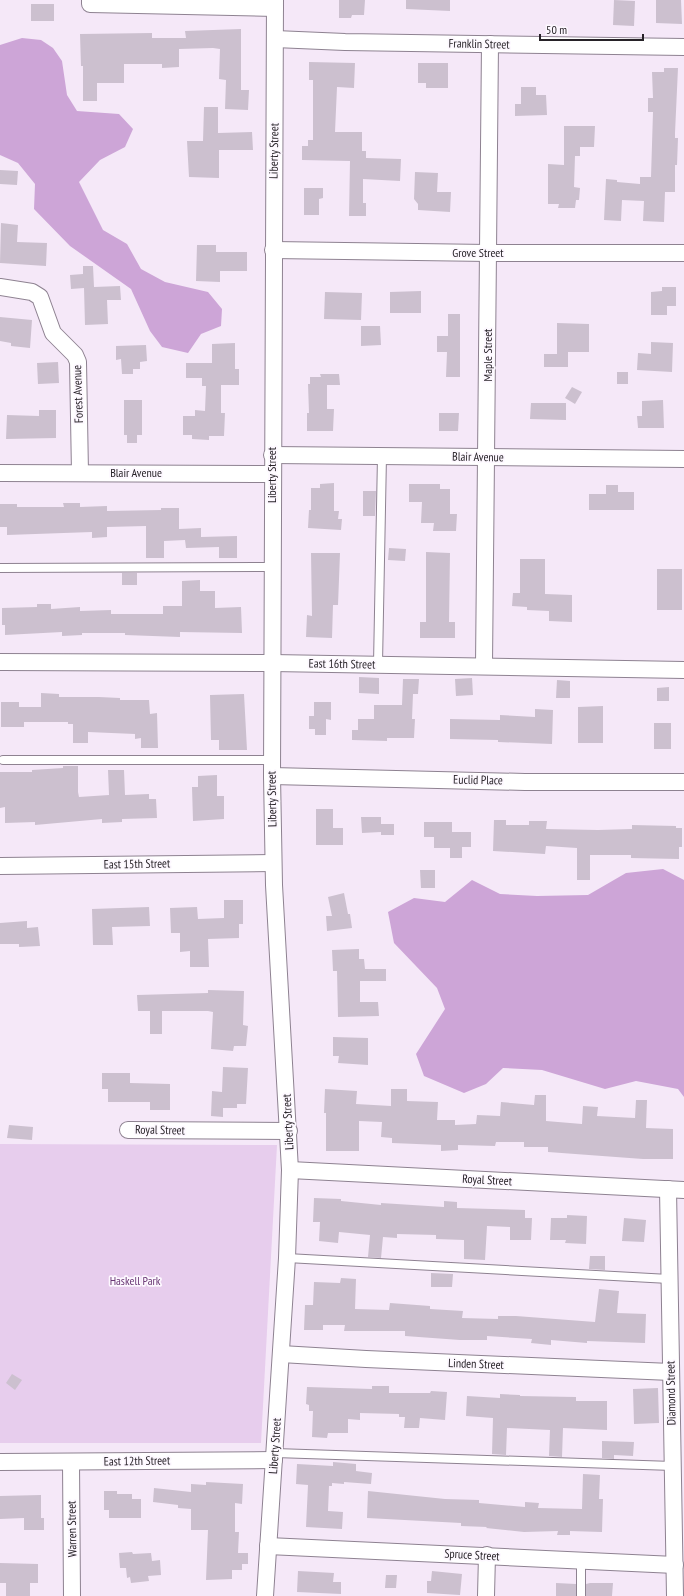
<svg xmlns="http://www.w3.org/2000/svg" width="684" height="1596" font-family="'PT Sans Narrow',sans-serif">
<rect width="100%" height="100%" fill="#f5e8f8"/>
<path fill="#e7cded" d="M0 1144 277 1145 261 1443H0Z"/>
<g fill="#cda5d7">
<path d="M22 38 41 40 53 48 62 61 67 95 77 111 119 114 133 129 125 147 100 160 79 182 103 230 127 244 141 269 165 282 208 292 222 309 221 326 201 334 188 353 162 347 150 331 131 289 70 246 34 209 35 184 18 163 0 155V45Z"/>
<path d="M663 869 684 880V1097L678 1089 636 1081 605 1089 542 1070 503 1068 486 1084 464 1093 424 1076 416 1054 445 1009 437 988 394 943 388 912 414 898 445 902 472 880 500 894 537 896 588 895 626 873Z"/>
</g>
<g fill="#ccc0cf">
<path d="M339 0H365L364 15H352L351 18H339Z"/>
<path d="M406 0H450V11L406 9Z"/>
<path d="M614 0 635 1 634 26 613 25Z"/>
<path d="M656 0H681L682 24 656 23Z"/>
<rect x="31" y="4" width="23" height="17"/>
<path d="M241 29V90H249L248 110 225 109 226 80 219 79 220 49 213 48 179 49V67L162 68V64H124V83H97V101H83V66H81L80 34 152 33V38H186L185 31Z"/>
<path d="M309 62 355 63 354 88 337 87 335 132H362V151H366V158L401 159 400 181 363 179V203H366V216H349L350 161 302 160V146H308V140H313V80H309Z"/>
<path d="M418 63H448V88H426V83H418Z"/>
<path d="M664 68H678L675 133V138H678L677 165H675V192H665L664 222 643 221 644 201 622 200 621 221 604 220 606 179 617 180V182L640 184V177H651L653 112H648V98H653L652 72H664Z"/>
<path d="M521 87H536V95H546L547 115 515 116V104H521Z"/>
<path d="M204 107H218V133L252 132 253 150H219V178L189 177 187 141H203Z"/>
<path d="M564 126H595L594 147H580V156H575L574 187 580 188 579 200H576L575 208H558L559 204H548V164L564 165Z"/>
<path d="M0 170 18 171 17 185 0 184Z"/>
<path d="M415 172 438 173 437 192H451L450 212 418 210V204L414 199Z"/>
<path d="M304 188H323V198L319 199V215H304Z"/>
<path d="M1 223 18 225 17 242 47 243 46 266 0 263Z"/>
<path d="M197 245H216V252H247V271H220V282L196 281Z"/>
<path d="M83 266H93L94 287 120 286 121 300H107L108 324 85 325 84 288 71 289 70 275 83 274Z"/>
<path d="M662 287H676V306H667V315H651V292L662 291Z"/>
<path d="M421 291V313H390V292Z"/>
<path d="M325 292 362 293 361 320 324 319Z"/>
<path d="M448 314H460V377H446L447 352H437V336H448Z"/>
<path d="M0 317 32 320 30 348 11 346V343L0 341Z"/>
<path d="M557 323 589 324V352H568V367H544V354H557Z"/>
<path d="M361 326H380L381 345 361 346Z"/>
<path d="M651 342 673 343 672 372 637 370 638 353 651 354Z"/>
<path d="M235 343V369H239V385H221V413H225L224 436H209V440L192 439V435H183V416H195V410L205 411 206 386H202V378H186V363H212V344Z"/>
<path d="M146 345 147 361 140 362V369H133V374H122L121 359 116 360V346Z"/>
<path d="M58 362 59 383 38 384 37 363Z"/>
<rect x="617" y="372" width="11" height="12"/>
<path d="M320 374H339L340 385H327V409H334L333 431H307V413H309L308 384H310V377H321Z"/>
<path d="M572 387 582 392 575 404 565 398Z"/>
<path d="M124 400H142V435H137V443H127V435H124Z"/>
<path d="M663 400 664 428H638L637 416H642V401Z"/>
<path d="M531 403H566V420L530 419Z"/>
<path d="M39 410H56V438L6 439 7 415 39 416Z"/>
<path d="M439 413H459L458 431H439Z"/>
<path d="M334 483V511H339L338 519H342L341 530 308 528 309 510H311V488H320V484Z"/>
<path d="M409 484H440V489H450V514H457L456 531H433L434 523H421L422 502H409Z"/>
<path d="M606 485H618V492H634V510H589V494H606Z"/>
<path d="M363 491H376L375 516H363Z"/>
<path d="M63 503H80V507L107 506V511L161 510V508H179V529L201 528V537L237 536V558H219V547L186 548 185 540 164 541V558H146V526L107 527V537L92 538V532L7 535V527H0V504H17V507H64Z"/>
<path d="M389 548 406 549 405 561 388 560Z"/>
<path d="M426 552 450 553 449 622H455V638H420V622H426Z"/>
<path d="M311 553H340L338 605H333L332 638 306 637 307 615 312 616Z"/>
<path d="M520 559H545V594L572 595V622L549 621V611L527 610V607L512 606 513 593H520Z"/>
<rect x="657" y="569" width="25" height="41"/>
<rect x="122" y="573" width="15" height="12"/>
<path d="M200 580V591H215V608L241 607 242 633 180 632V637L125 635V633H82V635L62 636V632L5 635V625H2V608L37 607V604H51V609L80 607V611L111 610V614H163V606H182V581Z"/>
<path d="M359 677 379 678V694L359 693Z"/>
<path d="M472 678 473 695 456 696 455 679Z"/>
<path d="M403 679H419L418 694H413L412 719H415L414 738H387V741L352 740V730H358V719H374V705H402Z"/>
<path d="M557 680 570 681V698H556Z"/>
<path d="M669 687V701H657V688Z"/>
<path d="M41 693 59 694V697H99L120 698V700H149L150 714 157 713 158 748H141V738L135 739V734L88 732V743H73V724H68V722H24V727H1V702H19V707H41Z"/>
<path d="M244 694 247 750H219V740H211L210 695Z"/>
<path d="M314 702H331V720L326 719V735H315V729H309V716H314Z"/>
<path d="M603 706V743H578V707Z"/>
<path d="M535 709 553 710 552 744 498 742V740L450 739V719L500 720V715L535 717Z"/>
<rect x="654" y="723" width="17" height="26"/>
<path d="M63 766H78V792L79 797 109 795 108 770H124L125 795 149 794V799H156L157 818 122 819V822L102 823V819L35 825V822L5 823V807L0 808V772H32V770L63 768Z"/>
<path d="M217 775V796H224V819L193 821 192 787H198V776Z"/>
<path d="M316 809H333V828H343V845H316Z"/>
<path d="M361 817H381V824H394V835H381V832L362 833Z"/>
<path d="M494 820H506V825H529V821H547L546 829 598 830 632 829V825L676 826V828H682V847H679V859L631 858V855H590V880H577V848L546 846 545 854 493 851Z"/>
<path d="M424 822H452V832H471V847H462V858H450V848H434V837H424Z"/>
<path d="M420 870H435V888H421Z"/>
<path d="M344 893 348 914H350L352 928 327 931 326 916H332L328 897Z"/>
<path d="M224 900H243V924H239V938L208 939 209 967H190V951L180 952V933H171L170 908 197 907 198 919 224 918Z"/>
<path d="M149 907 150 926 112 927 113 945H93L92 909Z"/>
<path d="M27 921V928L38 927 40 946 19 947V944H0V923Z"/>
<path d="M359 949V959H364L365 969H386V981H360V1002H378L379 1016 338 1017 337 971H333L332 950Z"/>
<path d="M208 990 244 991 243 1025 248 1026 246 1046H234L233 1051 211 1049 213 1012 208 1011H162V1034H150V1011H138L137 995 208 993Z"/>
<path d="M333 1037 368 1038V1065L338 1063 339 1056H333Z"/>
<path d="M223 1067 248 1068 246 1104H237V1108H223V1117L211 1116 212 1091 222 1092Z"/>
<path d="M102 1073H130V1083L170 1084V1110H150V1102H108V1089H102Z"/>
<path d="M325 1089 357 1091 356 1104 391 1106V1089H407V1101L438 1102 437 1120H455V1125L476 1124 477 1115 500 1116 501 1102 534 1105 535 1095H546V1121L582 1124 583 1106 598 1107 597 1116 635 1118 636 1100H647L646 1128 673 1129V1159H643L548 1152V1147H524V1142H496L495 1146 458 1145V1150L441 1151V1145L392 1143V1138L381 1137 382 1122 359 1121V1151H326V1113H324Z"/>
<path d="M9 1125 33 1127 32 1140 7 1138Z"/>
<path d="M314 1198 341 1199V1201L381 1205V1203L444 1207V1201L457 1202V1208L525 1210V1218H532L531 1240H510V1227L487 1226 485 1260 464 1259V1240L436 1239V1235L397 1234V1238L383 1237 381 1258 368 1257 370 1235 339 1232 338 1243 319 1241 320 1222H313Z"/>
<path d="M567 1215 587 1216 586 1244 565 1243 566 1240H550L551 1218H567Z"/>
<path d="M624 1218 646 1220 644 1242 622 1241Z"/>
<path d="M590 1256H605V1270L589 1269Z"/>
<path d="M431 1273 453 1274 452 1287H431Z"/>
<path d="M341 1278 356 1279 355 1309 389 1310 390 1303 430 1306V1309L463 1311 462 1318 498 1319V1316H516L595 1322 599 1289 619 1291 617 1313 646 1314 645 1343 587 1341V1343L551 1340V1345L531 1343 532 1339 487 1336V1340H460L405 1336V1331H344L345 1325H323V1330H304L305 1305H313L314 1282 340 1283Z"/>
<path d="M12 1374 22 1380 15 1390 6 1383Z"/>
<path d="M372 1386H389V1393H430L431 1391 447 1392 445 1420 420 1418 419 1428H404L405 1417H399V1414L360 1413V1420L348 1419V1433H328L327 1438 312 1437 313 1411H309V1405L306 1404 307 1387 372 1389Z"/>
<path d="M658 1388 659 1423 634 1424 633 1389Z"/>
<path d="M500 1394 520 1395V1396L576 1397V1401H607V1430L563 1428 562 1457 549 1456 550 1430 507 1428 506 1455 492 1454 493 1418 466 1416 467 1396 500 1398Z"/>
<path d="M602 1441 634 1442 633 1456 614 1455V1459L602 1458Z"/>
<path d="M333 1462 356 1464V1471L372 1473 371 1484 344 1482V1484L332 1483V1486H329L328 1511 343 1512 342 1529 306 1527 308 1485 296 1484 297 1464 333 1466Z"/>
<path d="M583 1474 600 1475 599 1499H603L602 1532 570 1531V1535H557L558 1531 524 1532 486 1528 487 1527 461 1526V1523L367 1518 368 1491 445 1499 479 1500V1503L525 1507V1502L539 1503 538 1508 582 1509Z"/>
<path d="M206 1482 243 1484 242 1504 235 1503V1532H239L238 1553H248V1564H242V1570H232V1579L206 1580 208 1530H191V1509L178 1508V1505L153 1502 154 1488 191 1492V1484L206 1485Z"/>
<path d="M104 1491H117V1494H132V1499H141V1518H109V1510H104Z"/>
<path d="M41 1495V1518H44V1530H24V1518L0 1519V1496Z"/>
<path d="M132 1552 133 1554 151 1553 152 1561 160 1560 161 1575 148 1576 149 1581 131 1583 130 1577 127 1578 126 1568H120L119 1553Z"/>
<path d="M0 1563 38 1564V1583H30V1596H6V1583H0Z"/>
<path d="M298 1571 334 1573 333 1582H341V1594L297 1592Z"/>
<path d="M432 1571 462 1574 460 1595 427 1593V1581H431Z"/>
<path d="M386 1575H397L396 1588H385Z"/>
<path d="M556 1583 576 1584V1596H556Z"/>
<path d="M590 1583H613L612 1596H586V1584Z"/>
</g>
<g fill="none" stroke-linecap="round" stroke-linejoin="round">
<g stroke="#8e8291" stroke-width="10">
<g id="lane">
<path d="M0 568 272 567"/>
<path d="M378 664 382 456"/>
<path d="M3 760H272"/>
<path d="M287 1258 669 1279"/>
<path d="M275 1453 673 1466"/>
<path d="M581 1560V1596"/>
</g>
</g>
<g stroke="#8e8291" stroke-width="18">
<g id="street">
<path d="M90 0V4L275 8"/>
<path d="M275 39 345 42 684 47"/>
<path d="M273 250 488 253H684"/>
<path d="M0 287 32 292 40 297 53 333 75 355 78 362 80 473"/>
<path d="M272 455 684 459"/>
<path d="M0 473 272 474"/>
<path d="M0 662 272 663 684 670"/>
<path d="M484 665 490 44"/>
<path d="M272 776 525 782H684"/>
<path d="M0 866 273 863"/>
<path d="M128 1130 289 1131"/>
<path d="M290 1170 684 1190"/>
<path d="M668 1189 675 1596"/>
<path d="M281 1354 366 1359 671 1372"/>
<path d="M0 1462 274 1460"/>
<path d="M71 1462 72 1596"/>
<path d="M268 1546 675 1565"/>
<path d="M265 1596 287 1258 290 1170 274 885 272 776 275 0"/>
<path d="M486 1596 487 1555"/>
</g>
</g>
<use href="#lane" stroke="#fff" stroke-width="8"/>
<use href="#street" stroke="#fff" stroke-width="16"/>
</g>
<g text-anchor="middle" stroke-width="3.5" stroke-linejoin="round" paint-order="stroke">
<g font-size="12" fill="#272228" stroke="#fdf8ff">
<text transform="translate(479 44) rotate(1)" y="4">Franklin Street</text>
<text transform="translate(274 151) rotate(-89)" y="4">Liberty Street</text>
<text x="478" y="257">Grove Street</text>
<text transform="translate(488 355) rotate(-90)" y="4">Maple Street</text>
<text transform="translate(78 394) rotate(-92)" y="4">Forest Avenue</text>
<text transform="translate(478 457) rotate(1)" y="4">Blair Avenue</text>
<text x="136" y="477">Blair Avenue</text>
<text transform="translate(272 475) rotate(-90)" y="4">Liberty Street</text>
<text transform="translate(342 664) rotate(1)" y="4">East 16th Street</text>
<text transform="translate(478 780) rotate(1)" y="4">Euclid Place</text>
<text transform="translate(272 799) rotate(-91)" y="4">Liberty Street</text>
<text transform="translate(137 864) rotate(-1)" y="4">East 15th Street</text>
<text transform="translate(288 1122) rotate(-93)" y="4">Liberty Street</text>
<text transform="translate(160 1130) rotate(1)" y="4">Royal Street</text>
<text transform="translate(487 1180) rotate(3)" y="4">Royal Street</text>
<text transform="translate(476 1364) rotate(2)" y="4">Linden Street</text>
<text transform="translate(671 1393) rotate(-91)" y="4">Diamond Street</text>
<text transform="translate(275 1446) rotate(-86)" y="4">Liberty Street</text>
<text transform="translate(137 1461) rotate(-1)" y="4">East 12th Street</text>
<text transform="translate(72 1529) rotate(-91)" y="4">Warren Street</text>
<text transform="translate(472 1555) rotate(3)" y="4">Spruce Street</text>
</g>
<g font-size="12" fill="#6a3875" stroke="#fdf8ff">
<text x="135" y="1285">Haskell Park</text>
</g>
</g>
<path d="M540 34v6h103v-6" fill="none" stroke="#272228" stroke-width="2"/>
<text x="546" y="34" font-size="12" fill="#272228" stroke="#fdf8ff" stroke-width="3" paint-order="stroke">50 m</text>
</svg>
